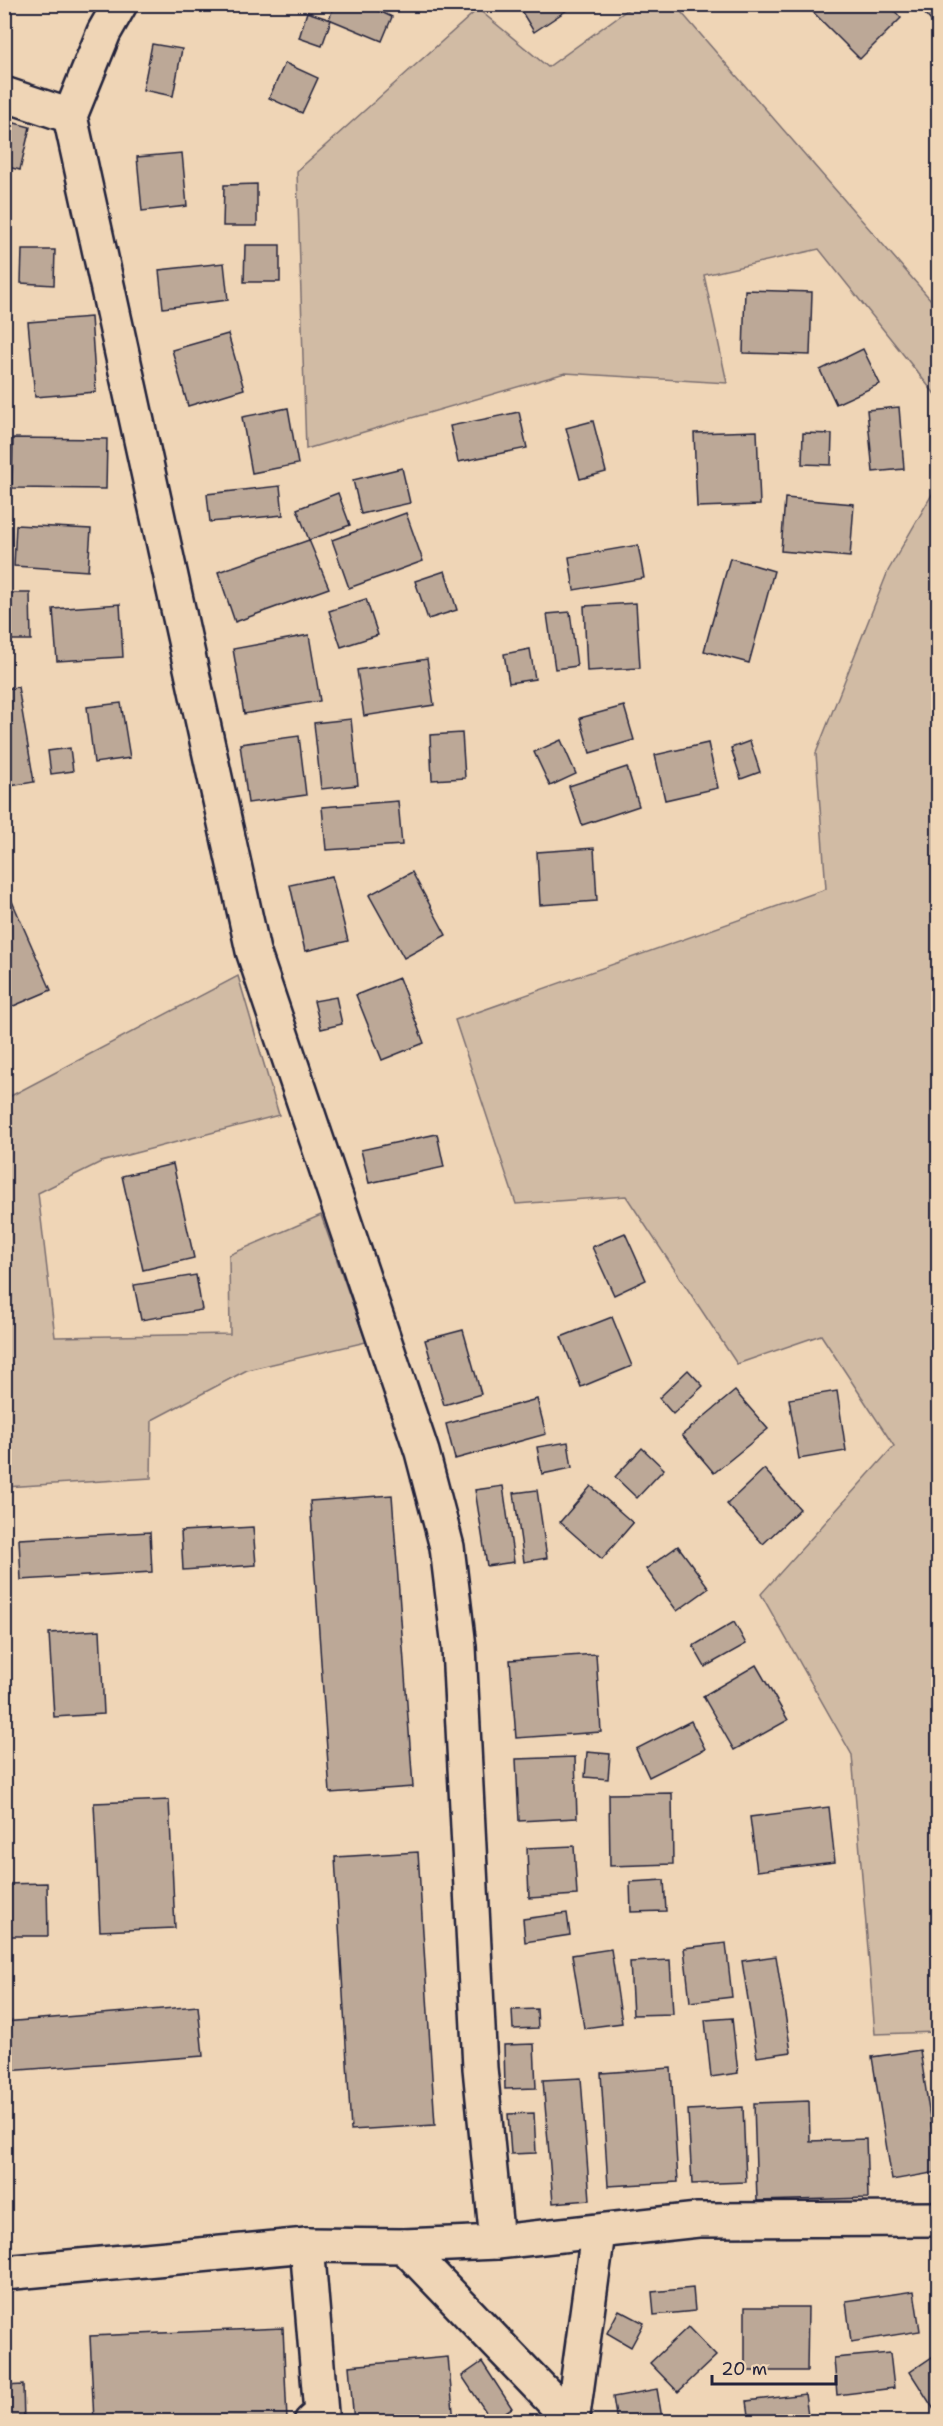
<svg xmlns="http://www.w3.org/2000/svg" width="943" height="2426" font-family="'Shantell Sans',sans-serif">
<rect width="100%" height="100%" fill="#efd5b6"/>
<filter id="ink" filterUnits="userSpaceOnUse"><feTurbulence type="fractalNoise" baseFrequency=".0167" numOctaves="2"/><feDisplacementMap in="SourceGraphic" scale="12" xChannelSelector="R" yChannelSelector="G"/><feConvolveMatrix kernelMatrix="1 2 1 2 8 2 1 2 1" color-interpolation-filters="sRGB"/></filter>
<g filter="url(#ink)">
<g fill="#d1bba4" stroke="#7a6e70" stroke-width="1.5">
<path d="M634 5H675L938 308V398L819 249 704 275 727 383 565 373 306 449 297 171 478 9 548 67Z"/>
<path d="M938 484V2032L875 2034 852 1755 761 1594 894 1446 821 1335 737 1364 626 1196 516 1204 455 1020 826 889 816 753 888 571Z"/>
<path d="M238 976 279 1115 101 1162 38 1193 55 1337 230 1334 229 1255 321 1215 366 1342 247 1370 152 1420 151 1478 5 1487V1099Z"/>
</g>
<g fill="#bca897" stroke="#22223b" stroke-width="1.5">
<path d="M335 4H364L392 17 382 41 329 19Z"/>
<path d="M517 4H576L534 32Z"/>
<path d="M805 4H888L901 18 860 59Z"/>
<path d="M938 4V29L917 5Z"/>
<path d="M307 12 331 20 322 46 299 38Z"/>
<path d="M152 44 182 49 173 96 143 90Z"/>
<path d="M285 63 318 78 302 113 269 98Z"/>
<path d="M7 121 30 127 20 170 4 166Z"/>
<path d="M182 153 187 206 142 211 137 157Z"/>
<path d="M257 184V226H223L224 185Z"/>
<path d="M245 245H280V282H244Z"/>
<path d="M22 250H55L54 285 21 283Z"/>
<path d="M224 263 228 300 163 308 159 270Z"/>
<path d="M745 290 812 292 810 355 743 353Z"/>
<path d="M91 317 96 392 35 397 28 322Z"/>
<path d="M228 334 244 389 188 406 172 350Z"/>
<path d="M863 349 880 384 836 404 820 370Z"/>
<path d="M899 407 904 469 873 472 867 410Z"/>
<path d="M288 408 298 464 252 473 242 417Z"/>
<path d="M519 412 527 448 458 462 450 426Z"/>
<path d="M593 421 606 472 580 479 566 428Z"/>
<path d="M757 431 760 505 697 507 694 433Z"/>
<path d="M803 433 832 434 831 465 802 464Z"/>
<path d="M13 438 107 439 106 489 12 488Z"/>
<path d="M402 468 410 503 361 514 353 480Z"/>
<path d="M280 486 283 515 210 522 207 494Z"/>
<path d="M338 493 350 525 309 540 297 509Z"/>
<path d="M785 498 854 504 850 557 781 551Z"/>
<path d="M406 513 423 561 349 588 332 540Z"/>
<path d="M16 525 91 529 88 571 14 566Z"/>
<path d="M309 540 329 588 235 622 218 572Z"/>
<path d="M638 545 644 578 574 590 569 557Z"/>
<path d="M730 558 774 571 749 663 704 651Z"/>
<path d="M445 571 457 610 428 619 415 581Z"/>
<path d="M4 593H30L31 640H4Z"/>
<path d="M366 599 378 635 341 647 329 611Z"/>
<path d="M636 603 640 668 587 671 584 606Z"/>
<path d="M120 604 123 657 57 661 53 609Z"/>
<path d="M570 612 577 666 555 669 547 614Z"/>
<path d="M309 635 320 701 244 714 233 649Z"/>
<path d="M530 649 535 679 509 683 504 654Z"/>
<path d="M427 659 434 705 364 716 357 670Z"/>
<path d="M18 687 34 782 4 787V689Z"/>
<path d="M121 703 130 758 94 763 87 707Z"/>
<path d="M624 706 634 740 590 753 580 718Z"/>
<path d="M351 719 358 785 321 789 314 723Z"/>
<path d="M462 733 465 778 432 780 430 735Z"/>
<path d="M299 736 306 795 248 803 240 744Z"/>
<path d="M561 740 576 774 550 786 534 752Z"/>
<path d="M750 741 760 772 741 779 731 748Z"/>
<path d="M708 743 718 788 665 800 655 755Z"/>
<path d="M70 748 73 771 51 774 48 751Z"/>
<path d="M627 767 639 806 582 825 569 786Z"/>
<path d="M398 801 402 845 326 850 322 807Z"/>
<path d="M594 848 597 901 540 905 537 852Z"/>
<path d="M412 872 446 935 404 958 369 895Z"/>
<path d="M332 876 348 941 305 951 290 885Z"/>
<path d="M4 883 51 990 4 1010Z"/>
<path d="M399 978 424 1043 382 1060 356 995Z"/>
<path d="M336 997 342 1024 321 1029 314 1001Z"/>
<path d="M437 1134 444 1167 369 1183 361 1150Z"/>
<path d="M173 1164 194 1258 143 1270 122 1176Z"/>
<path d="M625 1233 646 1280 614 1295 592 1247Z"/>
<path d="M196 1275 202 1310 141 1320 134 1285Z"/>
<path d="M612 1317 632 1366 581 1387 561 1337Z"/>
<path d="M463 1330 481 1394 444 1405 425 1340Z"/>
<path d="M688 1370 703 1386 673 1414 659 1398Z"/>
<path d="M735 1391 768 1429 714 1473 682 1435Z"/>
<path d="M837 1391 846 1451 799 1459 789 1399Z"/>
<path d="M537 1399 546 1434 455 1459 446 1424Z"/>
<path d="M568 1442 572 1468 542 1474 537 1447Z"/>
<path d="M642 1448 664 1469 637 1498 615 1477Z"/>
<path d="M764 1469 800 1509 763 1544 727 1504Z"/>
<path d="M503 1486 514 1562 487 1566 475 1490Z"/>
<path d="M591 1486 633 1523 602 1559 560 1522Z"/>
<path d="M537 1490 547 1558 524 1562 514 1493Z"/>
<path d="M392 1495 413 1787 330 1793 310 1501Z"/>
<path d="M253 1527 256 1565 183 1570 181 1531Z"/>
<path d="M150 1532 152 1572 21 1580 19 1539Z"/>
<path d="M678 1546 709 1588 677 1611 646 1569Z"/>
<path d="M734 1622 746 1644 705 1667 693 1646Z"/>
<path d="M100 1630 104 1714 54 1717 49 1633Z"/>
<path d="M596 1654 601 1732 516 1738 510 1660Z"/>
<path d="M756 1665 788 1720 734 1750 703 1696Z"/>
<path d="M691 1721 705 1749 649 1777 636 1749Z"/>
<path d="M587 1752 610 1754 608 1779 585 1777Z"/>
<path d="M575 1757 577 1818 519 1821 516 1759Z"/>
<path d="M672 1793 673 1864 610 1866 609 1794Z"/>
<path d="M169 1800 175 1928 100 1931 94 1803Z"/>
<path d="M829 1807 835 1862 757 1871 750 1817Z"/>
<path d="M574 1846 577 1895 529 1898 527 1848Z"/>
<path d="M418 1852 435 2125 351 2130 335 1857Z"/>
<path d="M664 1880 666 1911 631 1912 630 1882Z"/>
<path d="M47 1883 48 1936H4V1884Z"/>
<path d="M567 1913 570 1935 525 1942 523 1919Z"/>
<path d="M726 1943 732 1997 690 2002 684 1948Z"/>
<path d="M611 1949 622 2023 584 2028 572 1955Z"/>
<path d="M776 1956 791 2052 757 2057 742 1961Z"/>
<path d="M670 1960 673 2014 633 2015 630 1962Z"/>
<path d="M198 2006 203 2056 7 2071 4 2022Z"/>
<path d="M537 2009 538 2028 513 2029 512 2010Z"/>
<path d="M732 2018 738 2073 711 2077 705 2020Z"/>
<path d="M534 2044 536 2088 505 2089 504 2045Z"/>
<path d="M920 2050 938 2172 892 2180 872 2057Z"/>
<path d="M671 2068 678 2182 608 2186 601 2073Z"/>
<path d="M581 2078 590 2200 553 2203 543 2080Z"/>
<path d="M809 2101 810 2141 866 2139 868 2198 757 2201 754 2103Z"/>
<path d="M743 2107 746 2182 692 2184 688 2110Z"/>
<path d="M534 2113 536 2153 511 2154 508 2114Z"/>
<path d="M693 2288 695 2311 654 2315 652 2292Z"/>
<path d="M914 2291 920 2331 851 2342 846 2301Z"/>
<path d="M745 2307H808L807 2371H745Z"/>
<path d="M619 2310 644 2323 631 2347 607 2333Z"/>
<path d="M688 2327 716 2356 678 2392 650 2363Z"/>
<path d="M283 2328 287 2421 94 2422 90 2336Z"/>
<path d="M890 2353 894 2388 837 2395 834 2358Z"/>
<path d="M938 2353V2416L910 2372Z"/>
<path d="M448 2357 454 2422H354L349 2366Z"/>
<path d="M482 2362 512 2408 492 2421 462 2376Z"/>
<path d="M23 2385 24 2422H4V2386Z"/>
<path d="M657 2389 662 2418 617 2422 613 2397Z"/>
<path d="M805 2394 809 2422H750L747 2401Z"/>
</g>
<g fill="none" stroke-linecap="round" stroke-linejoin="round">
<g stroke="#22223b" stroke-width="38">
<g id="minor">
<path d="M120 4 104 32 70 116 253 951 422 1452 447 1547 459 1647 480 2068 497 2242"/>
<path d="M4 94 70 116"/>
<path d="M307 2245 321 2413 311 2422"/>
<path d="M404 2246 572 2421"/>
<path d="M572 2422 598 2233"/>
</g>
</g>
<g stroke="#22223b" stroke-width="38">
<path id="secondary" d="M4 2273 307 2245 404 2246 497 2242 698 2220 938 2219"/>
</g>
<use href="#minor" stroke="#efd5b6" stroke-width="33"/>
<use href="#secondary" stroke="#efd5b6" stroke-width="33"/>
</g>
</g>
<rect width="943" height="2426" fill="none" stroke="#efd5b6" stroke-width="24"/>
<rect x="12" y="12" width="919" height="2402" fill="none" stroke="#22223b" stroke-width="2" filter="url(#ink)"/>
<path d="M712 2375v9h124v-9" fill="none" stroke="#22223b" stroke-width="3"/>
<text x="721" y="2375" font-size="18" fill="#22223b" stroke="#efd5b6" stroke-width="4.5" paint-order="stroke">20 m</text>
</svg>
